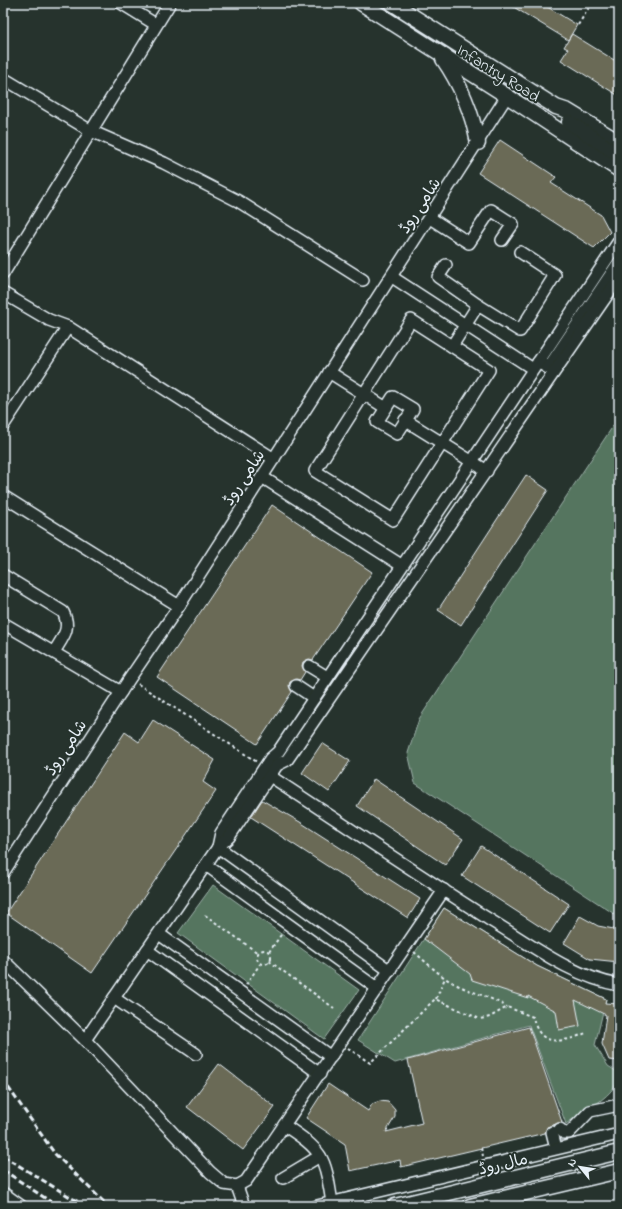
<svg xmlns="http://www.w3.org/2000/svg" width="622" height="1209" font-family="'Indie Flower','Playpen Sans Arabic',sans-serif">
<rect width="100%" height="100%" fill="#26332d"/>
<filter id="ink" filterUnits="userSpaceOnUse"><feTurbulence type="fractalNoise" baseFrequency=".025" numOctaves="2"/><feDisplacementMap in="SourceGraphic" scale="8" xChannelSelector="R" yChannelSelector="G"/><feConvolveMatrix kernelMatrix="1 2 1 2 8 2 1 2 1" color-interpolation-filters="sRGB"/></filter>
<g filter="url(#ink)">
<g fill="#54745e" stroke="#9eb2ab">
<path d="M619 417V917L415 783 408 753 419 719Z"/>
<path d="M213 885 359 990 324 1039 178 933Z"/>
<path d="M444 908 537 966 606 999 595 1045 608 1066 619 1073C619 1095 583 1111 566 1124L529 1025 395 1063 358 1040Z"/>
</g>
<g fill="#6b6b56" stroke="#e8f1f8">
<path d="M507 3H541L577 25 568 40Z"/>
<path d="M572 34 619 63V96L561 60 568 49 564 47Z"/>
<path d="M500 140 556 177 551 183 601 215 610 232 594 248 478 173Z"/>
<path d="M526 475 548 490 461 625 438 610Z"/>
<path d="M272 505 372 572 313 660 309 659 303 662 302 666 305 672 300 680 296 679 290 682 289 686 292 692 257 744 157 677Z"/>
<path d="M153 720 215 760 203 782 216 791 92 973 6 913 125 732 139 742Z"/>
<path d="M322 743 350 761 329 792 302 773Z"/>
<path d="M374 779 463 839 445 865 357 806Z"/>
<path d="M262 800 300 822 420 899 408 918 251 817Z"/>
<path d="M481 846 569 904 550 933 462 876Z"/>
<path d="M444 908 537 966 606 999 605 1003 619 1004V1061L609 1060 602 1044 606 1015 575 1000 580 1026 559 1030 556 1011 528 996V998L472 980 470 974 424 939Z"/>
<path d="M580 916 598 926 619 930V962L590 959 564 943Z"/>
<path d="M529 1027 562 1122 547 1127 545 1133 401 1167 400 1160 350 1171 345 1144 306 1118 328 1084 368 1111 372 1104 380 1101 388 1102 395 1110V1117L386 1132 422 1123 408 1060Z"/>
<path d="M219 1064 275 1107 243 1150 187 1107Z"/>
</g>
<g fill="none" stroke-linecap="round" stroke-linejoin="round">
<g stroke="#e8f1f8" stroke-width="14">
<g id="minor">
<path d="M121 3 155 24"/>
<path d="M3 78 91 131 164 163 238 201 363 280"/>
<path d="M430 218 469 243 491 210 513 224 502 240"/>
<path d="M446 265 438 277 478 305"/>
<path d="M3 274 170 3"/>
<path d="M392 277 533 369"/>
<path d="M3 293 49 320 68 327"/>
<path d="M411 320 489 370 393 520 315 471Z"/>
<path d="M452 346 478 305 520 331 555 275 520 252"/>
<path d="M538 362 548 368 619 262"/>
<path d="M329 372 386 408"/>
<path d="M393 397 413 409 397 434 377 422Z"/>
<path d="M405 420 487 471"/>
<path d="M3 426 68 327 274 459"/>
<path d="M262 477 401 565"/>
<path d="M3 496 179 606"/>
<path d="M3 575 63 612C72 629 62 638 54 652"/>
<path d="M3 623 121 692"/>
<path d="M309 666 327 677"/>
<path d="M296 686 314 698"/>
<path d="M270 776C343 824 416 873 490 920 530 944 572 977 619 985"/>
<path d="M218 847 221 833 270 759 278 752 619 241"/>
<path d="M218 847 390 971"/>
<path d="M206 865 378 989"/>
<path d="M3 873 130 678 179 606 507 96"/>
<path d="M159 934 331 1057"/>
<path d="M147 950 320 1074"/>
<path d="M3 960 85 1040 210 1172 224 1184 237 1186 244 1206"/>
<path d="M114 998 196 1054"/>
<path d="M85 1040 218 847 229 837 277 765 287 760 619 278"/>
<path d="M284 1125C297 1134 312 1143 320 1156 328 1169 329 1187 332 1202"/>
<path d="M560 1129 564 1133H569L590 1111 619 1105"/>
<path d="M552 1132 556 1148"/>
<path d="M283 1178 320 1156"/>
<path d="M237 1186 246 1181 444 890"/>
<path d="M3 1193 21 1206"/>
<path d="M317 1206 619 1134"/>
</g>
</g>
<g stroke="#e8f1f8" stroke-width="17">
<g id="major">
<path d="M361 3 507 96 619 170"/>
<path d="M392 3 556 107 568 111 619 142"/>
<path d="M443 59C461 85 472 112 478 143"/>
<path d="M569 122 619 155"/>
<path d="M395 1206 619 1152"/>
<path d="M470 1206 619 1171"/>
</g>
</g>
<g stroke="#e8f1f8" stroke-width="2" stroke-dasharray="3 3" stroke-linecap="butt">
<path d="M578 25 592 3"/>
<path d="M138 684 257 762"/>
<path d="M205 915 258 953"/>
<circle cx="264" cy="957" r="7"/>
<path d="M269 952 283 932"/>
<path d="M414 952C424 960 434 970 445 978 464 991 488 995 507 1007"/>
<path d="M269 961 334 1008"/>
<path d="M246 985 260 964"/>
<path d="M436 999 445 978"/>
<path d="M348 1048 370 1063 435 999 480 1019 490 1017 507 1007 533 1017C534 1022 536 1028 539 1032 549 1047 572 1039 586 1033"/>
<path d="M481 1148 483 1156"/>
</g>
<use href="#minor" stroke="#26332d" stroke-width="11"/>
<use href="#major" stroke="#26332d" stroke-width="14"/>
<g stroke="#e8f1f8" stroke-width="3" stroke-dasharray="6 3" stroke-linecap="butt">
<path d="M3 1080 55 1154 108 1206"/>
<path d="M3 1156 85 1206"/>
<path d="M3 1170 57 1206"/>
</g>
</g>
</g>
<g text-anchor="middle" stroke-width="4" stroke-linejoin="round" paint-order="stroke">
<g font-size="16" fill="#e8f1f8" stroke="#26332d">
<text transform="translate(499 72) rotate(32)" y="6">Infantry Road</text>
<text transform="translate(419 205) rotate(-57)" y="6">شامی روڈ</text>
<text transform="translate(243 477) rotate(-57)" y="6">شامی روڈ</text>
<text transform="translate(65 747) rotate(-57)" y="6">شامی روڈ</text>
<text transform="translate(503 1163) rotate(-13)" y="6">مال روڈ</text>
</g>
</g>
<rect width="622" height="1209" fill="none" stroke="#26332d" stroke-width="16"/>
<rect x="8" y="8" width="606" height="1193" fill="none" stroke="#e8f1f8" stroke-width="1.5" filter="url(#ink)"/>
<g transform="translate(580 1167) rotate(300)" stroke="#26332d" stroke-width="3" paint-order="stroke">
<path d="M0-3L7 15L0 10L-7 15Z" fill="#e8f1f8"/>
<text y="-6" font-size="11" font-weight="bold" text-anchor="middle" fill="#e8f1f8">N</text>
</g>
</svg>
